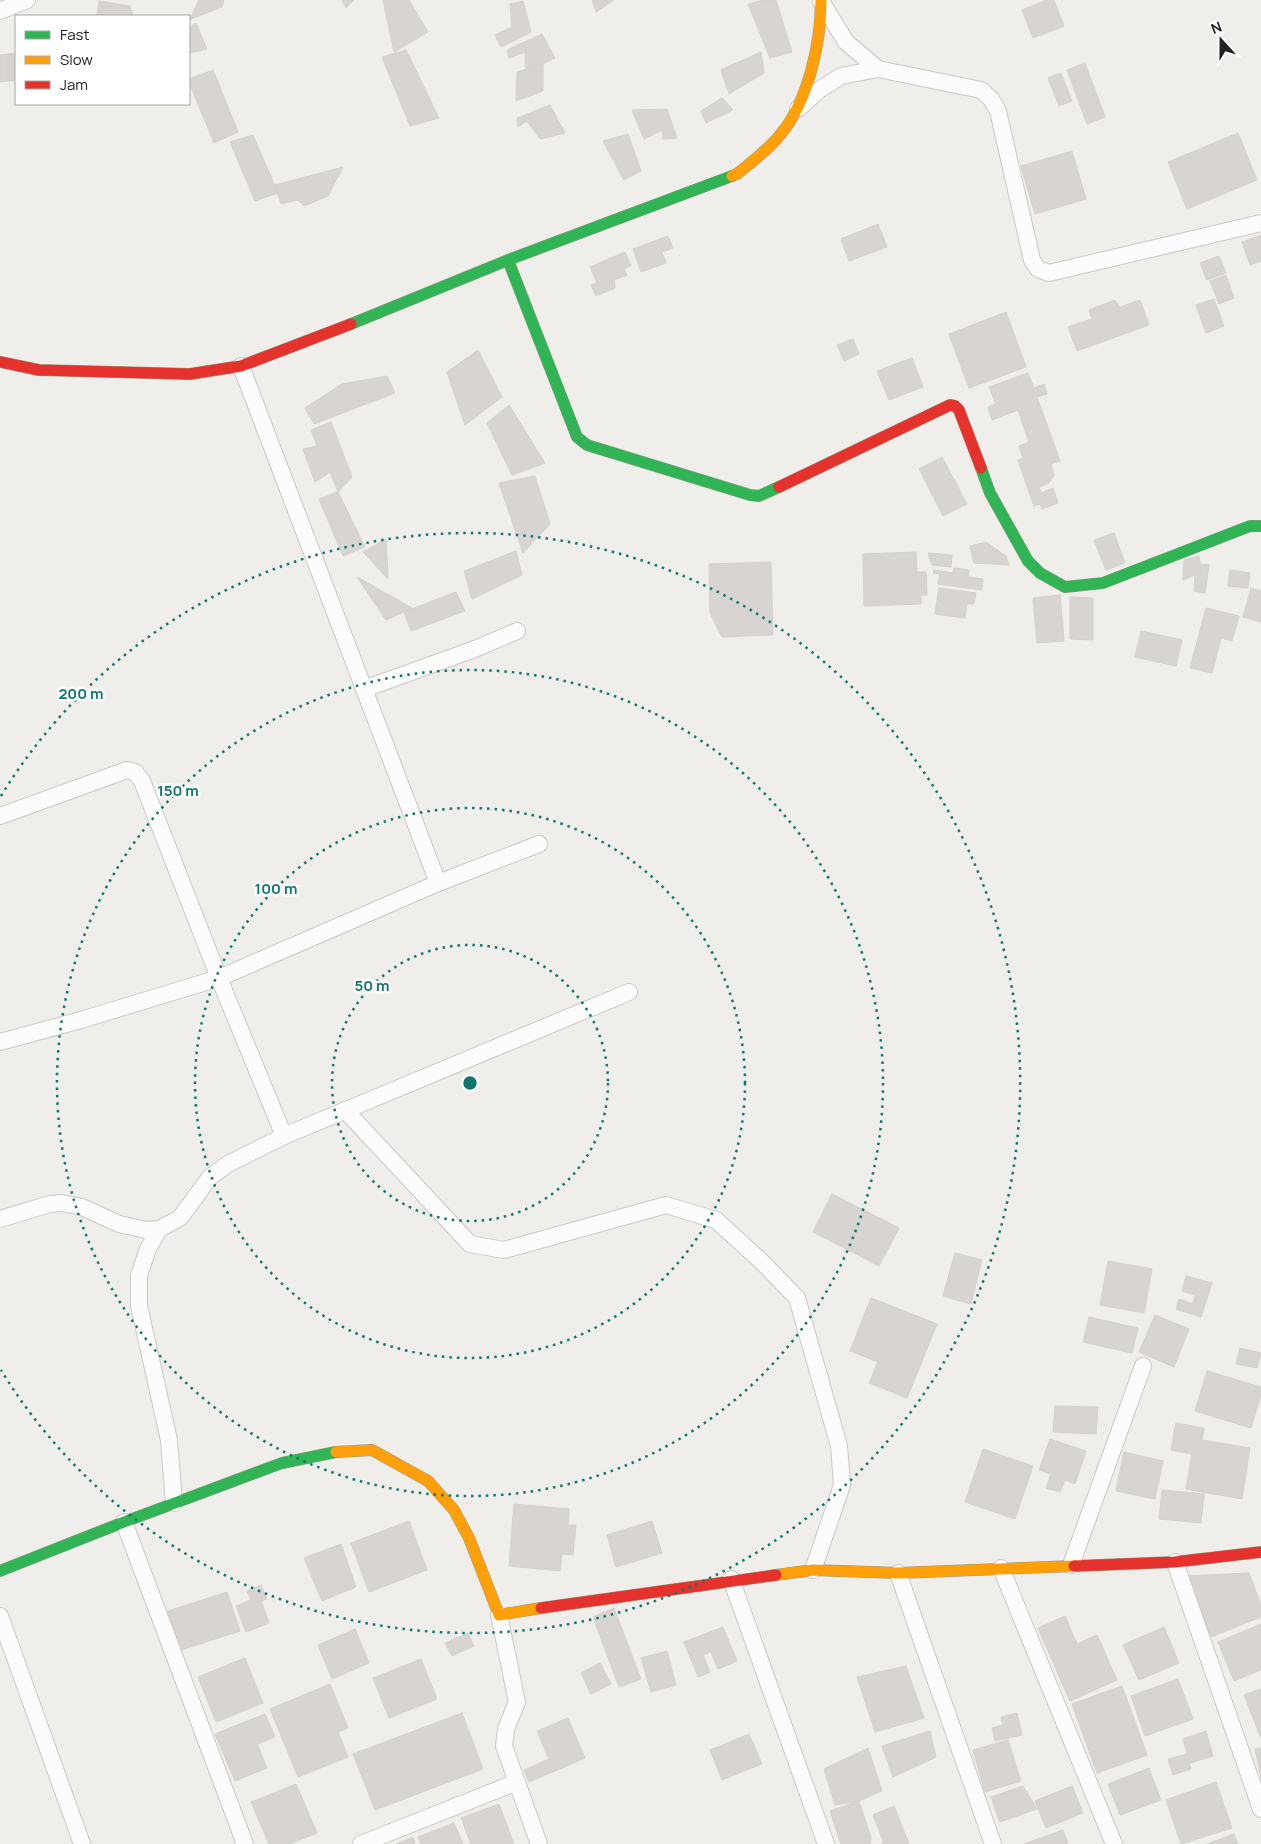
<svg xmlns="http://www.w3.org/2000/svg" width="1261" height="1844" font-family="Manrope,sans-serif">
<rect width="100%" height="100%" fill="#f0eeeb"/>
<g fill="#d7d4d2" stroke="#d3d0cc">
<path d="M199 0H224L222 7 189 20Z"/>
<path d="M342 0H354L346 8Z"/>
<path d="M383 0H409L428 32 394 52Z"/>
<path d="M592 0H614L596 12Z"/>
<path d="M763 0H776L792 52 770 58 748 4Z"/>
<path d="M1047 0H1054L1064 26 1033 38 1022 10Z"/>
<path d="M99 1 130 6 133 16H97Z"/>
<path d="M523 1 531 32 501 47 495 35 512 27 510 4Z"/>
<path d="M196 23 207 49 189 53V28Z"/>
<path d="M542 34 555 58 526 72 525 52 509 58 507 50Z"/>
<path d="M406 50 439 118 410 126 382 57Z"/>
<path d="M761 52 764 73 729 94 721 70Z"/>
<path d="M16 53V80L0 82V55Z"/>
<path d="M1085 63 1105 117 1087 124 1067 70Z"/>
<path d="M543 64V91L516 101 517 72Z"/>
<path d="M213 70 238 132 214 143 189 82V79Z"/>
<path d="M1061 73 1072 101 1059 106 1048 78Z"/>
<path d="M722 98 733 110 706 123 701 111Z"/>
<path d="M550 105 565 133 540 139 527 121 518 127 517 118Z"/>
<path d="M667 109 677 138 663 139 662 130 644 139 632 110Z"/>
<path d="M1238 133 1257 180 1187 209 1168 162Z"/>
<path d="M628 134 641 171 624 180 603 141Z"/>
<path d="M253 135 278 193 255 201 230 142Z"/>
<path d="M1072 151 1086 199 1035 214 1021 166Z"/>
<path d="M343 167 328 196 304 206 298 200 281 204 275 185Z"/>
<path d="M878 224 887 247 849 261 841 239Z"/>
<path d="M1261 235V261L1250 265 1242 242Z"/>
<path d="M668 236 673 248 662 252 666 263 641 272 633 249Z"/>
<path d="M625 252 631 266 624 269 627 275 614 280 615 288 596 296 591 285 597 283 590 267Z"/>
<path d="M1219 256 1226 273 1207 280 1200 263Z"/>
<path d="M1226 275 1234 298 1219 304 1210 281Z"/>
<path d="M1214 299 1224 326 1206 333 1196 305Z"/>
<path d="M1115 300 1120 307 1140 300 1149 325 1077 351 1068 327 1092 319 1089 310Z"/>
<path d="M1006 312 1026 367 969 388 949 334Z"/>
<path d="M853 339 859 354 844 361 837 345Z"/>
<path d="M478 350 502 397 465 425 447 372Z"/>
<path d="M912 358 923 387 889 400 877 371Z"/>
<path d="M1028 373 1034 388 1044 384 1047 394 1037 397 1060 461 1051 464 1054 475 1049 483 1039 487 1041 493 1053 488 1058 503 1042 509 1040 504 1034 506 1018 460 1023 458 1019 446 1029 442 1018 410 992 420 988 407 996 404 989 387Z"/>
<path d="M387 376 395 393 314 424 305 408 342 384Z"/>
<path d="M509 405 545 463 512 475 487 423Z"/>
<path d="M331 422 352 477 338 492 330 472 315 482 303 449 317 446 311 430Z"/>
<path d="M942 457 967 504 943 516 919 469Z"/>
<path d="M535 476 550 524 523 553 499 483Z"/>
<path d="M338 492 365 547 343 556 319 499Z"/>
<path d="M1114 533 1125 563 1106 570 1094 540Z"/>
<path d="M386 539 388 579 363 552Z"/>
<path d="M986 542 1006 556 1009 565 974 563 970 546Z"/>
<path d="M516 551 522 575 472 599 464 571Z"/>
<path d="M916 552 917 572H926L927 595H921V604L864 606 863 554Z"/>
<path d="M928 553 952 555 951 567 932 565Z"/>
<path d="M1199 556 1200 564 1209 565 1205 593 1194 591 1195 575 1183 580 1184 560Z"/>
<path d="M771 562 773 635 722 637 710 613 709 564Z"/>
<path d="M954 568 969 570 968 577 983 579 982 590 938 584 940 574 933 573 934 570 953 573Z"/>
<path d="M1230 570 1250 573 1248 588 1228 586Z"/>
<path d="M357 577 412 608 386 620Z"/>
<path d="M939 588 976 593 974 604H967L965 618 935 614Z"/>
<path d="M1251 588 1261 591V622L1243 617Z"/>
<path d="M456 592 465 611 411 631 404 612Z"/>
<path d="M1060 595 1064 641 1037 643 1033 598Z"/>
<path d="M1070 597 1093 598V640L1070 639Z"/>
<path d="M1206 608 1239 616 1232 641 1221 638 1212 673 1190 668Z"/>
<path d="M1141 631 1182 640 1176 666 1135 657Z"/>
<path d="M832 1194 899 1228 879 1266 813 1232Z"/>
<path d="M955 1253 982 1260 971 1304 943 1296Z"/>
<path d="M1108 1261 1152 1269 1144 1313 1100 1305Z"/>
<path d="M1186 1276 1212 1283 1201 1317 1176 1309 1179 1299 1193 1304 1195 1295 1182 1291Z"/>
<path d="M871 1298 937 1324 907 1398 869 1383 878 1362 850 1351Z"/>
<path d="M1155 1315 1189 1329 1174 1367 1139 1352Z"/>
<path d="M1089 1317 1138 1328 1132 1353 1083 1342Z"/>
<path d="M1240 1348 1261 1353 1257 1368 1236 1364Z"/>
<path d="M1207 1371 1261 1387V1395L1251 1428 1195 1411Z"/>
<path d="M1055 1406 1098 1407 1096 1434 1053 1432Z"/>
<path d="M1176 1423 1204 1428 1202 1440 1250 1448 1242 1499 1186 1489 1192 1454 1171 1450Z"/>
<path d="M1050 1439 1086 1451 1075 1484 1065 1480 1060 1492 1046 1488 1051 1474 1039 1470Z"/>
<path d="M983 1449 1033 1466 1015 1519 965 1502Z"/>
<path d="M1124 1452 1163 1461 1155 1499 1116 1491Z"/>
<path d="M1162 1490 1204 1494 1201 1523 1159 1519Z"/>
<path d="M514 1504 569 1509 568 1525H576L573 1555 562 1554 560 1571 509 1566Z"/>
<path d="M409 1521 427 1570 369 1592 351 1543Z"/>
<path d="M652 1521 662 1553 616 1567 607 1535Z"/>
<path d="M341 1544 356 1587 322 1601 304 1558Z"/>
<path d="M1249 1573 1261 1605V1617L1211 1637 1187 1576Z"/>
<path d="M261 1585 267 1599 261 1601 269 1623 246 1632 236 1606 251 1600 247 1591Z"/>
<path d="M227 1592 240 1631 181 1650 168 1611Z"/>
<path d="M614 1608 641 1679 619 1687 593 1617Z"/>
<path d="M1065 1616 1077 1644 1097 1635 1117 1680 1070 1701 1038 1628Z"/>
<path d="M1261 1624V1670L1234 1681 1218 1642Z"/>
<path d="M723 1627 737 1661 718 1669 711 1652 703 1655 710 1672 698 1677 684 1642Z"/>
<path d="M1164 1627 1179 1663 1139 1680 1123 1645Z"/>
<path d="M355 1629 369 1663 332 1679 318 1645Z"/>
<path d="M468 1633 474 1646 452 1656 445 1643Z"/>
<path d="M667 1651 676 1685 651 1692 641 1658Z"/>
<path d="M245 1658 263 1703 216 1722 198 1677Z"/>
<path d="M421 1659 437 1699 389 1718 373 1678Z"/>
<path d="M600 1663 611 1684 591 1694 581 1673Z"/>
<path d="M906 1666 924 1718 875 1732 857 1677Z"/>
<path d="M1178 1679 1193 1719 1145 1736 1131 1696Z"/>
<path d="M330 1684 348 1728 338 1732 348 1757 298 1777 270 1709Z"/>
<path d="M1122 1686 1147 1755 1097 1773 1072 1704Z"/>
<path d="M1261 1689V1738L1244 1695Z"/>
<path d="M462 1713 483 1769 375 1810 353 1754Z"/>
<path d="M1017 1713 1022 1735 995 1741 992 1728 1003 1725 1001 1717Z"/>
<path d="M265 1714 275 1737 257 1744 267 1768 235 1781 215 1734Z"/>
<path d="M568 1718 585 1758 529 1782 524 1770 549 1759 537 1731Z"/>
<path d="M930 1731 936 1757 893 1777 882 1746Z"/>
<path d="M1206 1731 1213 1756 1190 1763 1183 1739Z"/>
<path d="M749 1734 762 1764 722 1780 710 1750Z"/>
<path d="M1008 1740 1021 1781 985 1792 973 1750Z"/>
<path d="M868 1748 882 1791 859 1801 835 1805 824 1769Z"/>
<path d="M1261 1748V1777L1255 1749Z"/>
<path d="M1187 1754 1191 1769 1173 1775 1168 1759Z"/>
<path d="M1149 1768 1161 1800 1120 1815 1108 1784Z"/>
<path d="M1216 1782 1232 1828 1181 1844 1166 1800Z"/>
<path d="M296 1784 317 1833 290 1844H269L251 1802Z"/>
<path d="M1023 1786 1037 1809 1000 1822 991 1797Z"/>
<path d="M1072 1786 1083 1813 1046 1828 1035 1801Z"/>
<path d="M859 1801 871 1838 870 1844H841L830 1811Z"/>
<path d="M499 1804 514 1844H471L461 1818Z"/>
<path d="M894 1806 909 1844H881L884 1843 873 1815Z"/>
<path d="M454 1823 463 1844H421L418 1837Z"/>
<path d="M1063 1830 1068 1844H1024Z"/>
<path d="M1234 1834 1238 1844H1207Z"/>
<path d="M413 1837 415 1844H396Z"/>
</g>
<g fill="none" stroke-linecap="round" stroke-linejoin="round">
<g stroke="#c9c8c7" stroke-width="18">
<g id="street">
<path d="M821 1 846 42 878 69"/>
<path d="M0 11 27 0"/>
<path d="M798 109 819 90 841 76 878 69 981 90 991 99 998 111 1032 260 1038 269 1049 273 1261 223"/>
<path d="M241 366 438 883"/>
<path d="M364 689 475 649 517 631"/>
<path d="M0 816 127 770 135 772 142 781 219 978 284 1136"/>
<path d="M0 1042 81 1020 219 978 438 883 539 844"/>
<path d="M345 1110 470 1244 504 1250 666 1205 716 1220 761 1261 797 1298 839 1446 842 1485 813 1570"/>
<path d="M0 1219 50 1204 62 1203 82 1207 119 1224 146 1230 159 1229 180 1218 210 1177 228 1164 284 1136 629 992"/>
<path d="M159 1229 148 1249 139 1275V1306L169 1440 174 1503"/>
<path d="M124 1522 245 1844"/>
<path d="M1175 1562 1261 1809"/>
<path d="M1071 1565 1143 1366"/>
<path d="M1001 1568 1114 1844"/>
<path d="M898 1573 993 1844"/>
<path d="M731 1579 826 1844"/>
<path d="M499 1615 517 1702 506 1729 504 1746 539 1844"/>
<path d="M0 1616 82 1844"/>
<path d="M361 1844 517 1782"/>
</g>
</g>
<g stroke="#999a82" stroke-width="12">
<g id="fast">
<path d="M508 260 577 437 587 445 750 495 759 496 779 487"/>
<path d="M351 324 508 260 732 176"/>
<path d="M981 468 990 493 1028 561 1040 573 1065 587 1103 583 1250 526H1261"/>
<path d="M0 1571 124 1522 282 1463 336 1452"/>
</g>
</g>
<g stroke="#999a82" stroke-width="12">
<g id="slow">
<path d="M732 176 737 174C752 162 768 150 780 135 808 102 821 43 821 0"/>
<path d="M336 1452 372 1450 428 1481 454 1510 469 1538 499 1615 541 1608"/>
<path d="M776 1575 813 1570 898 1573 1074 1566"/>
</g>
</g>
<g stroke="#999a82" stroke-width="12">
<g id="jam">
<path d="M0 362 39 370 190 374 241 366 351 324"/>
<path d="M779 487 950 405 955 406 959 410 981 468"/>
<path d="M1074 1566 1175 1562 1261 1552"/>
<path d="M541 1608 776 1575"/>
</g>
</g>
<use href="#street" stroke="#fdfcfc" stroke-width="16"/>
<use href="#fast" stroke="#30b455" stroke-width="11"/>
<use href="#slow" stroke="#ff9f0a" stroke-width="11"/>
<use href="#jam" stroke="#e5322d" stroke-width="11"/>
</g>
<g fill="none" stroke="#0f766e" stroke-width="2.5" stroke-dasharray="2.5 5">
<circle cx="470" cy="1083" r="138"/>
<circle cx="470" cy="1083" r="275"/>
<circle cx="470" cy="1083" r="413"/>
<path d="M1 796A550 550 0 1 1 1 1370"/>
</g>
<circle cx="470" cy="1083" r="8" fill="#0f766e" stroke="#fff" stroke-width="2.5"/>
<g font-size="15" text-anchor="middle" font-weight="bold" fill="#0f766e" stroke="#fff" stroke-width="5" stroke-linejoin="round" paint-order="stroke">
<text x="81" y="699">200 m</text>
<text x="178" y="796">150 m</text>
<text x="276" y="894">100 m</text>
<text x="372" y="991">50 m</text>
</g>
<rect x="15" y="15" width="175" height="90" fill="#ffffff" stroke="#a7a7a7"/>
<rect x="25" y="31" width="25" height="8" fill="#30b455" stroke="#a7a7a7"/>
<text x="60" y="40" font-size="15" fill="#222222">Fast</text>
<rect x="25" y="56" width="25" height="8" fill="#ff9f0a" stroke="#a7a7a7"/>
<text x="60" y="65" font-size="15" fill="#222222">Slow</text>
<rect x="25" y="81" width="25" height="8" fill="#e5322d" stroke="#a7a7a7"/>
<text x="60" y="90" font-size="15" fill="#222222">Jam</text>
<g transform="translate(1221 40) rotate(339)" stroke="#ffffff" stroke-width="4" paint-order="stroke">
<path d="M0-4L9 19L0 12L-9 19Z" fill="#222222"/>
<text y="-8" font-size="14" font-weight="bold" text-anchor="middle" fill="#222222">N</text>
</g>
</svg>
